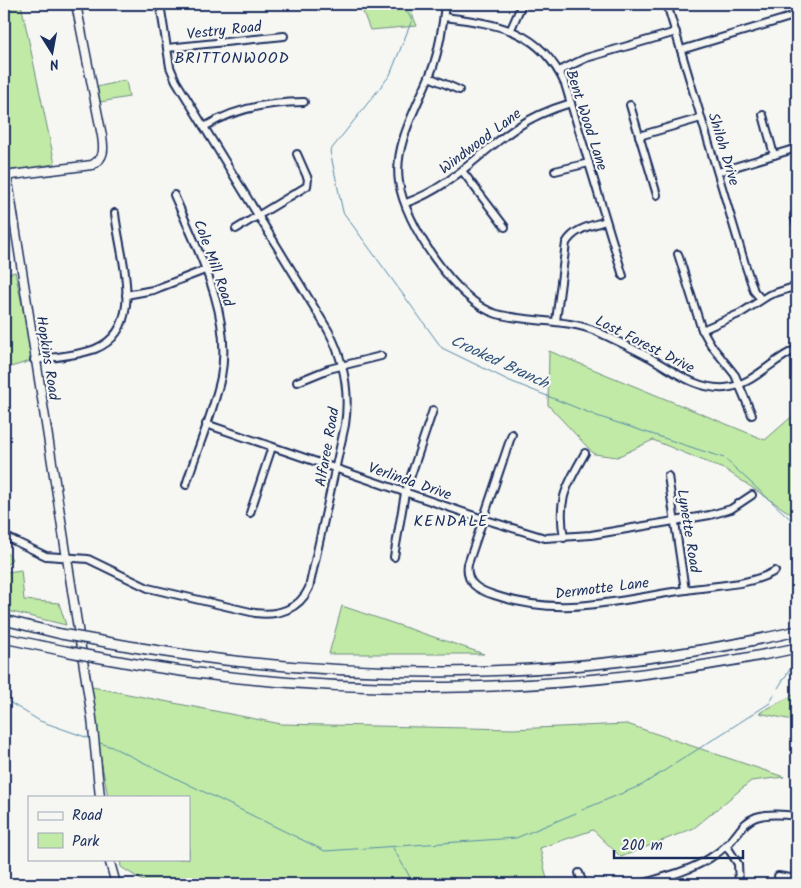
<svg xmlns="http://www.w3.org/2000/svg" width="801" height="888" font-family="Kalam,sans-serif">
<rect width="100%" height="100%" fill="#f6f6f2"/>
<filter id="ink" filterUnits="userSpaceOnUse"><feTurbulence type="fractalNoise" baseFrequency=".02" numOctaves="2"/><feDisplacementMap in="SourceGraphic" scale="10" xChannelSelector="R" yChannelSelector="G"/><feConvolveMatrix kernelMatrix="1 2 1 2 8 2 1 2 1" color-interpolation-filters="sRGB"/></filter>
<g filter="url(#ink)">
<g fill="#c1eaa6" stroke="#6e8c82">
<path d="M4 4H21L55 164 4 171Z"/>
<path d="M360 4H408L417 26 370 30Z"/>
<path d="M126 80 129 97 100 102 97 87Z"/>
<path d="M15 272 34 360 4 369V275Z"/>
<path d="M549 351 765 440 797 412V543L791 514 726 470 653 440 617 457 594 454 548 405Z"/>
<path d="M4 550 12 559 5 567 7 572 21 570 24 600 59 603 66 625 4 610Z"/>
<path d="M342 606 484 654H329Z"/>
<path d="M87 686 281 724 513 729 627 724 784 777 751 781 694 828 621 857 593 830 540 848 548 884H148L121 867 120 859H189V797H108Z"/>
<path d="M797 693V721L759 713Z"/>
</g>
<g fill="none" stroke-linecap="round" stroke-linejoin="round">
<g stroke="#558ba8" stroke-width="1">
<path d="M402 4 412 20 390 75 330 151 343 212 442 348 510 381 597 416 724 458 797 525"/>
<path d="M778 688 797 658"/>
<path d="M4 699 40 721 91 739"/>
<path d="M97 742 112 747 325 851 516 838 576 813"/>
<path d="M582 810 642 785 770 703 774 695"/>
<path d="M393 848 414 884"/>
</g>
<g stroke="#1b2f5e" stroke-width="10">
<g id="minor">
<path d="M445 4C443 25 440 46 433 67 420 102 393 143 399 182 404 222 457 303 497 314 530 323 566 318 598 332 615 340 632 348 649 357 672 370 696 390 725 388 752 386 772 359 797 349"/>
<path d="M667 4 745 264 754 291 761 299"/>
<path d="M790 4 797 28"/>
<path d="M444 17C497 24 540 29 565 84L623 276"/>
<path d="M511 29 522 4"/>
<path d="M167 48 284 36"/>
<path d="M681 50 797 15"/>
<path d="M559 71 586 58 676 32"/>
<path d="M429 77 459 90"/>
<path d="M630 105 657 195"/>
<path d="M763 115 774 155"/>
<path d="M204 127C235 108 268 102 304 102"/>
<path d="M639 136 701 118"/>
<path d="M555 171 589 163"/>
<path d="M463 172 505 227"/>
<path d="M718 172 797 148"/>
<path d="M174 195C198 250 233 316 221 377 213 414 197 449 186 485"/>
<path d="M406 203C453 186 476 155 516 128 533 116 551 109 571 103"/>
<path d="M794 215 797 225"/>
<path d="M236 229 307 186 308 179 297 154"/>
<path d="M678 254 701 327 711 345 735 375 752 415"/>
<path d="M126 295 153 290 205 270"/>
<path d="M556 321 566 243C575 228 591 226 606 221"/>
<path d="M702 330 741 313 769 295 797 286"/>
<path d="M34 360C54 357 76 356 95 349 148 328 119 255 115 213"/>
<path d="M297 382 329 369 381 356"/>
<path d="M206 424 483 519 545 538 591 535 710 515 731 509 752 495"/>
<path d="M512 434 468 564C465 583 478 590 494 595 562 618 617 600 686 590 714 585 750 586 775 571"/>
<path d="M668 476 685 590"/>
<path d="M250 513 272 447"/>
<path d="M4 536 46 556 88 559 148 588 255 613C277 616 299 610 309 588L345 425C350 391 344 360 328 330L176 81 170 67 160 4"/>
<path d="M564 538C557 499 566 487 585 453"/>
<path d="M394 557 405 493 433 410"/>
<path d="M726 845 738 864 739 884"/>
<path d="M579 873 583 884"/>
<path d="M778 876 797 879"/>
<path d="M641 884C664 877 690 871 710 858 752 832 732 808 797 816"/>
</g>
</g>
<g stroke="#1b2f5e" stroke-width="11">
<g id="major">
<path d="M7 175 92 718 100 797"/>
<path d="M4 176 92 165C105 158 104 149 102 136L76 4"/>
<path d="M109 859 116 884"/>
</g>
</g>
<g stroke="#1b2f5e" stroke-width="12">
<g id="highway">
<path d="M4 620 61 634"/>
<path d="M4 638 65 651"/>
<path d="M95 640C326 684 568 684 797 631"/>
<path d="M96 657C328 701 566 697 797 648"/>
</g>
</g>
<use href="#minor" stroke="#f6f6f2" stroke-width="6"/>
<use href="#major" stroke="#f6f6f2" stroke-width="8"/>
<use href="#highway" stroke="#f6f6f2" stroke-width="9"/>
<g stroke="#1b2f5e" stroke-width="12" stroke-linecap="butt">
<g id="highway-bridge">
<path d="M61 634 95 640"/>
<path d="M65 651 96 657"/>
</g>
</g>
<use href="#highway-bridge" stroke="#f6f6f2" stroke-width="9"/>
</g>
</g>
<g text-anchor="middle" stroke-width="4.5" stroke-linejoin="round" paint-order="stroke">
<g font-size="15" fill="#1b2f5e" stroke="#f6f6f2">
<text transform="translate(224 30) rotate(-6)" y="5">Vestry Road</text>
<text transform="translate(587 120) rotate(72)" y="5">Bent Wood Lane</text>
<text transform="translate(480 141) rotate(-37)" y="5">Windwood Lane</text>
<text transform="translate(724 149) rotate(73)" y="5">Shiloh Drive</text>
<text transform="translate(214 263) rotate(70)" y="5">Cole Mill Road</text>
<text transform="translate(645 344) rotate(27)" y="5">Lost Forest Drive</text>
<text transform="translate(48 358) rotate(81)" y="5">Hopkins Road</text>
<text transform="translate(327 447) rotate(-80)" y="5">Alfaree Road</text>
<text transform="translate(410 481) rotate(19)" y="5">Verlinda Drive</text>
<text transform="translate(689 531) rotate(81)" y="5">Lynette Road</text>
<text transform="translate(602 588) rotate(-7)" y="5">Dermotte Lane</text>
</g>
<g font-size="16" letter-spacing="1" fill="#1b2f5e" stroke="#f6f6f2">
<text x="232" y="63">BRITTONWOOD</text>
<text x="451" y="526">KENDALE</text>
</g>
<g font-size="16" font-style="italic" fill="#33567d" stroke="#f6f6f2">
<text transform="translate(500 361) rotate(25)" y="6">Crooked Branch</text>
</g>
</g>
<rect width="801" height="888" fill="none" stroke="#f6f6f2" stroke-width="20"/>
<rect x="10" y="10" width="781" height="868" fill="none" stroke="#1b2f5e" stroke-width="2" filter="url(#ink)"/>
<rect x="28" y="796" width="162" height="65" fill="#f6f6f2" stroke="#9ea6b7"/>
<rect x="38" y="812" width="25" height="8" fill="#f6f6f2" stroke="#9ea6b7"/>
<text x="72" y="820" font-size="15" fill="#1b2f5e">Road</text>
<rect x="38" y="833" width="25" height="15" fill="#c1eaa6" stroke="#9ea6b7"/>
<text x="72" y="846" font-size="15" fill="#1b2f5e">Park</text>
<g transform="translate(52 52) rotate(169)" stroke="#f6f6f2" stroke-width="4" paint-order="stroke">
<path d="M0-4L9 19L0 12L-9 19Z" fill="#1b2f5e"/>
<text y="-8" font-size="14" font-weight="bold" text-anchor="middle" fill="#1b2f5e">N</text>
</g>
<path d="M614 850v8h129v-8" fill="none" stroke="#1b2f5e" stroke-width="2.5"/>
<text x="621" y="850" font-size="15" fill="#1b2f5e" stroke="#f6f6f2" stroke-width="4" paint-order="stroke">200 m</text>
</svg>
